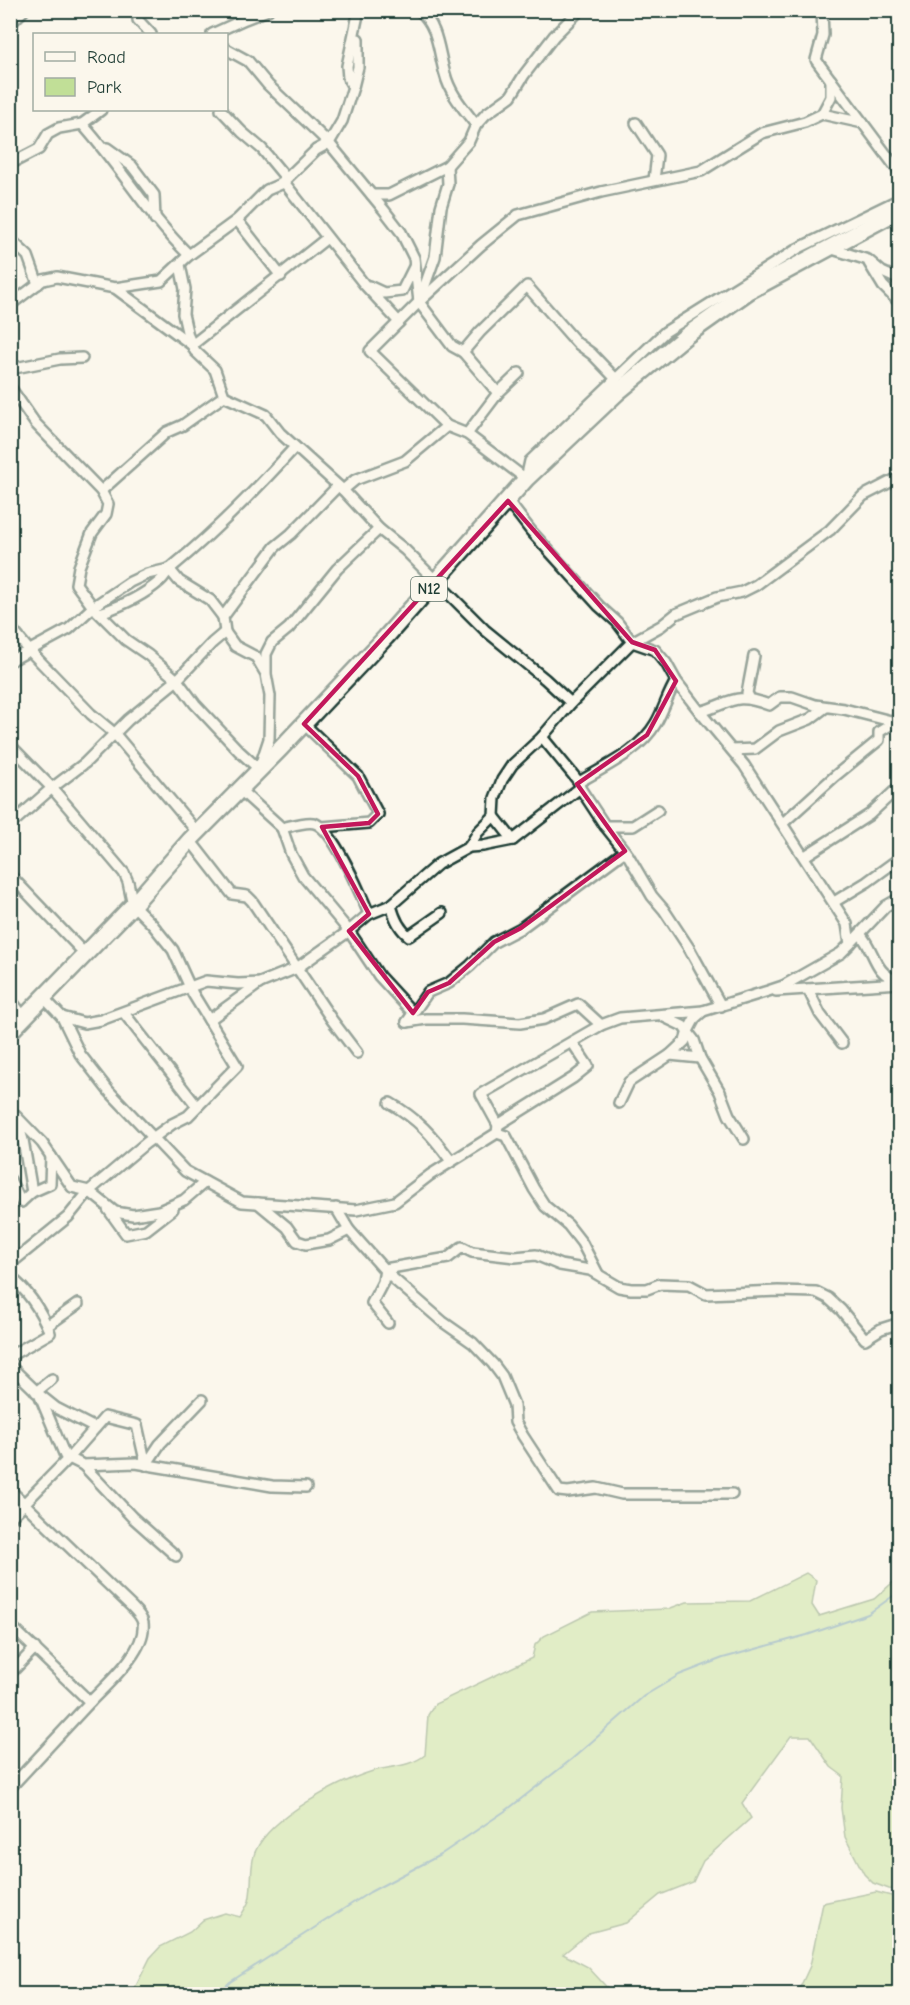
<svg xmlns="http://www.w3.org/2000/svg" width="910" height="2005" font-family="'Comic Neue',sans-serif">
<rect width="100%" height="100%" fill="#fbf7ec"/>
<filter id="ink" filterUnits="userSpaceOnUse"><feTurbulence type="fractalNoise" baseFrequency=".0167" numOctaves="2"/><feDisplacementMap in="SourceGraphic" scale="12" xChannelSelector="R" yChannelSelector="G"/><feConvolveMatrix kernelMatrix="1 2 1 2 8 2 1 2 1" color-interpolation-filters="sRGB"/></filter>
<g filter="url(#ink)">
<g fill="#c1df97" stroke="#708e66" stroke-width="1.5">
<path d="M806 1573 816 1580 812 1605 819 1616 874 1599 899 1577V1890L889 1889 873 1883 864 1874 845 1837 841 1808 843 1776 831 1767 810 1736H791L742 1803 751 1818 703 1861 693 1882 660 1895 626 1923 589 1933 563 1954 588 1967 613 1994H132L150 1958 160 1947 190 1932 203 1920 225 1913 240 1917C243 1912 247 1906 249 1901 253 1886 249 1863 256 1850 272 1816 338 1782 373 1771 391 1766 410 1767 425 1755L428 1715 435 1704 532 1658 535 1645 544 1636 592 1612 668 1609 687 1602 750 1601Z"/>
<path d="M876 1892 899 1898V1994H797L810 1966 823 1903Z"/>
</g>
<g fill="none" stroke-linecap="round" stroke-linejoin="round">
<path stroke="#6595a8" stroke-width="2" d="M218 1994 230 1982 370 1892 440 1855 508 1809 572 1759 644 1696 679 1675 723 1658 807 1635 868 1614 900 1591"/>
<g stroke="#1f3d34" stroke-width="14">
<g id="street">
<path d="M138 10V20L151 34"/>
<path d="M419 10C439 27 438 51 445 74 450 94 464 109 476 125"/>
<path d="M822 10 823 35 816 60 900 173"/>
<path d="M10 24 24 10"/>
<path d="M212 34 245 19 268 10"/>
<path d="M226 49 248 61 268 85 329 143 384 210 401 232 414 258 419 302 452 346 463 352"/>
<path d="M353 87 358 67V39"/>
<path d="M221 110 242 132 262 149 286 178"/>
<path d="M822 114 831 97V80"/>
<path d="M636 123 657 155 654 180"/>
<path d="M82 124C120 166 148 215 189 255"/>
<path d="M107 148 132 166 154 195 155 219"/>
<path d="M10 164 39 149 48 134 59 128 82 124 101 110"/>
<path d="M447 166 448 184 441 207 435 257 419 302 370 351 447 426 467 434 526 479 530 461 665 332 799 248 900 199"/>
<path d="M283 181 364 284 399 322"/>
<path d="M372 195H389L447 166 469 141 476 125 486 114 511 96 524 75 554 36 580 10"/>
<path d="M237 220 281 276"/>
<path d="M10 239 28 256 38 284"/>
<path d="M829 248 868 260 882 272 900 280"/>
<path d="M869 263 883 286 900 303"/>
<path d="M369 286 384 293 402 291 414 267"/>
<path d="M115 288 192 345 327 238"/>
<path d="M420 301 481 245 518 215 601 192 701 171 762 133 805 122 822 114 863 123"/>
<path d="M10 305 43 280 57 277 115 288 161 281 189 255 237 220 267 190 281 184 316 150 329 143 342 121 353 87 348 78 347 66 359 10"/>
<path d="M10 369 60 359 82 358"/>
<path d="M519 373 498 393 463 352 480 332 527 286 577 343 592 354 616 379"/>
<path d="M10 387 35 423 101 491 108 504 106 514 92 533 79 567 76 584 93 607 126 640 148 655 177 680 195 704 239 751 259 769 269 739 270 696 266 674 256 657 235 646 225 632 223 617 275 547 291 534 338 486"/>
<path d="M224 396 266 415 280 433 343 490 379 529 405 550 485 630 545 679 571 703"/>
<path d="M467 434 498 393"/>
<path d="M343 490 355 480 405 461 447 426"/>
<path d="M101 491 167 432 183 425 224 396 215 370 195 351 188 336 183 314 185 289 180 265"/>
<path d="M169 569 179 581 210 600 223 617"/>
<path d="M100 613C121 606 143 596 160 581 165 577 167 571 172 567 218 529 255 491 295 447"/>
<path d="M10 627 29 650 91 714 114 733 198 833"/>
<path d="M10 661 69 629 93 607 130 582 147 574 169 569"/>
<path d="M266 672V654L272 642 289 628 337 569 379 529"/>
<path d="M749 697 747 693 754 656"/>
<path d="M700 712C733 702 734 692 769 705L780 697H792L815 705 844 709 895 722"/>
<path d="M304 724 358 776 378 814 369 823 322 827"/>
<path d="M542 737 579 782 580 788 605 826 628 855 652 896 664 910 689 948 721 1006"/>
<path d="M10 745 52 788 124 873 128 882 133 905 152 924 173 950 193 994 237 1066 188 1116 172 1124 146 1143 89 1191 68 1217 10 1264"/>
<path d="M732 750 755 749 779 731 810 719 826 707"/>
<path d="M579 782C606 766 640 751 656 723 664 709 668 694 676 681"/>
<path d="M239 789 282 828C291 826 306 821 314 823 333 828 361 895 369 914"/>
<path d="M494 816 513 840"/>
<path d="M783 823 835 776 879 740V732L895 722"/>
<path d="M10 825 52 788 85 763 128 720 177 680 212 643 225 632"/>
<path d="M605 826H633L658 810"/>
<path d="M282 828 291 854 303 876 349 931 379 976 413 1013"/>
<path d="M190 840 232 894 247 896 252 901 332 1020 357 1053"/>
<path d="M469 847 478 832 494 816 495 798 502 780 512 765 542 737 571 703 632 642 661 626 676 614 717 597 742 592 756 585 830 530 863 496 900 477"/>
<path d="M805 856 869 815 900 786"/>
<path d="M10 875 85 954"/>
<path d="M834 902 867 882 900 858"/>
<path d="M391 905C394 917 399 929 409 936L442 913"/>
<path d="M860 934C875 950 874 974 897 980"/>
<path d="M850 944 886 906 900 898"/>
<path d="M808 989 820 1014 842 1043"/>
<path d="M776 991 900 983"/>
<path d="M43 997 62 1017 80 1054 108 1090 185 1171 242 1202 356 1210 395 1202 430 1175 497 1133 498 1125 481 1094 601 1025 620 1018 703 1011 768 991 783 986 841 953 850 944 847 924 744 765 700 712 676 681 666 663 655 650 632 642 617 622 599 606 531 531 508 501"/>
<path d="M10 999 24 1017"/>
<path d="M124 1013 196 1105"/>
<path d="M62 1017 84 1023 101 1020 206 981 238 984 260 983 297 968 349 931 369 914 391 905 438 864 469 847 483 846 513 840 580 788"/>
<path d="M664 1017 683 1026 694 1040 700 1058 720 1092 729 1115 744 1139"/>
<path d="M209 1020 260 983"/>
<path d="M407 1022 428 992 449 983 470 966 494 942 521 928 625 851"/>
<path d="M407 1022 426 1019H462L520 1023 544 1019 578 1004 601 1025"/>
<path d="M670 1055 685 1041 688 1031 695 1018 703 1011"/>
<path d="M390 1103C418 1119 432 1135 451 1161"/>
<path d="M619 1103 629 1082 670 1055 700 1058"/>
<path d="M10 1110 42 1143 72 1187 89 1191 115 1212 133 1215 159 1211 184 1200 205 1182"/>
<path d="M16 1117 23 1140 32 1192"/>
<path d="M498 1125 573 1078 588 1066 572 1042"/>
<path d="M497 1133 506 1136 534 1189 545 1206 568 1225 582 1243 598 1274"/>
<path d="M10 1180 21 1202"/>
<path d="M21 1202 32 1192 50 1184 51 1156"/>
<path d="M258 1203 287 1227 297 1241 306 1244 329 1240 349 1230"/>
<path d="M336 1208 349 1230 389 1275 443 1322 473 1343 493 1364 502 1376 514 1405 515 1422 523 1436 559 1491 568 1492 596 1488 622 1494H732"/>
<path d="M108 1209 126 1234 146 1230 173 1209"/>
<path d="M10 1277C29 1291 41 1311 50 1333L10 1356"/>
<path d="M388 1323 372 1303 383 1282 385 1269 448 1258 462 1247 472 1252 515 1257 536 1255 560 1265 590 1270 619 1287 631 1289H647L660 1284 689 1285 706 1294 778 1291 816 1292 828 1298 841 1310 865 1339 881 1329 900 1323"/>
<path d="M47 1326 78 1304"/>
<path d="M10 1366 39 1394 65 1456 69 1458 105 1417 137 1425 146 1465"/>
<path d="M36 1392 52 1379"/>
<path d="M41 1396 56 1408 95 1428"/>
<path d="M83 1465 132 1517 176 1556"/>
<path d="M146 1465 160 1444 202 1400"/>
<path d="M10 1490 132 1607C136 1611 142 1617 143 1623 147 1650 107 1684 90 1702"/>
<path d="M10 1518 69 1458 83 1465 136 1463 272 1486 306 1487"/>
<path d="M10 1625 90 1702 10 1788"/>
<path d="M10 1674 35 1648"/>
</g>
</g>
<g stroke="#1f3d34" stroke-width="20">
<path id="primary" d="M10 1032 133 905 190 840 280 749 386 637 526 479 618 392 687 335 749 291 900 210"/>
</g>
<use href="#street" stroke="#fbf7ec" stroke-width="9"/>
<use href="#primary" stroke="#fbf7ec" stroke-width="15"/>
</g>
</g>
<path d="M0 0H910V2005H0ZM508 501 632 642 655 650 676 681 647 735 577 784 625 851 521 928 494 942 449 983 428 992 413 1013 349 931 369 914 322 827 369 823 378 814 358 776 304 724Z" fill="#fbf7ec" fill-opacity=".55" fill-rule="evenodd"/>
<path fill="none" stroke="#c2185b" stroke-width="4.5" stroke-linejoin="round" d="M508 501 632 642 655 650 676 681 647 735 577 784 625 851 521 928 494 942 449 983 428 992 413 1013 349 931 369 914 322 827 369 823 378 814 358 776 304 724Z"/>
<g text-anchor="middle" stroke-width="4.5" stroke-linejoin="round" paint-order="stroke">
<rect fill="#fbf7ec" stroke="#61756b" stroke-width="1.5" x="411" y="577" width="36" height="24" rx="4.5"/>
<g font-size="15" font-weight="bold" fill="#1f3d34">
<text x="429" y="594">N12</text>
</g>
</g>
<rect width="910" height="2005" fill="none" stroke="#fbf7ec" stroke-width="36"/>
<rect x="18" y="18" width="874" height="1969" fill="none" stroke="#1f3d34" stroke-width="2" filter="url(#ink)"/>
<rect x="33" y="33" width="195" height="78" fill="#fbf7ec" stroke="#a3ada2" stroke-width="1.5"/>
<rect x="45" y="52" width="30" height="9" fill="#fbf7ec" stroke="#a3ada2" stroke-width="1.5"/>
<text x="87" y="63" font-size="18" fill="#1f3d34">Road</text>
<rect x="45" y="78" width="30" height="18" fill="#c1df97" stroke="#a3ada2" stroke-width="1.5"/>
<text x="87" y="93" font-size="18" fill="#1f3d34">Park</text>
</svg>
